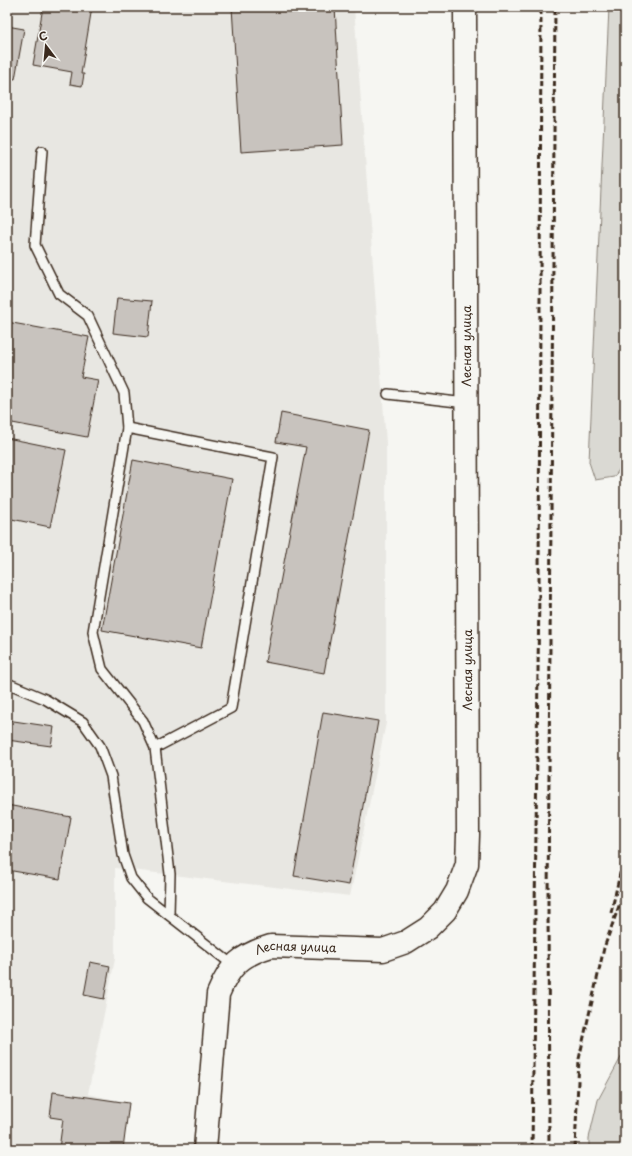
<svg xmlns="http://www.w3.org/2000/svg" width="632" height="1156" font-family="'Playpen Sans',sans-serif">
<rect width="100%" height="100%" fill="#f6f6f2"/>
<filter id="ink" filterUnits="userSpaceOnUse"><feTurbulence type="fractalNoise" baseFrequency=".025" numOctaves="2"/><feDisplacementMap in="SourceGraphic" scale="8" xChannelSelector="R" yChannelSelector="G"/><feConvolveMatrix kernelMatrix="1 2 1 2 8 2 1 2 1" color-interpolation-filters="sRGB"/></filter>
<g filter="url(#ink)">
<path fill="#e8e7e2" d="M7 7H354L386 443V723L350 896 115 868V959L88 1094 129 1103 123 1149H7Z"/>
<g fill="#dad9d3" stroke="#8a8278">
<path d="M609 7H625V461L614 477 595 480 589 462Z"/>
<path d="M625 1050V1149H589V1138L598 1100Z"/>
</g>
<g fill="#c8c3be" stroke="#3b2a1e">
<path d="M43 7H92L81 74H84L82 86 70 84 72 72 33 65Z"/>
<path d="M232 7H335L343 145 241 152Z"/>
<path d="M7 26 24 29 15 79 7 78Z"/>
<path d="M117 298 152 301 148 337 113 333Z"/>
<path d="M7 322 89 337 81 377 98 380 87 437 7 422Z"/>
<path d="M281 413 369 430 324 673 265 662 306 447 276 442Z"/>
<path d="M7 438 66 450 50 527 7 518Z"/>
<path d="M133 460 232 479 201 648 102 630Z"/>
<path d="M323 712 378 721 349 885 294 876Z"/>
<path d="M7 720 54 727 51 746 7 740Z"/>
<path d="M7 805 71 817 60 879 7 870Z"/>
<path d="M90 962 110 966 104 999 84 995Z"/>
<path d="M53 1092 129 1103 123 1149H59L63 1119 50 1117Z"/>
</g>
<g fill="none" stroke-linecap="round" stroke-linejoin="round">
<g stroke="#3b2a1e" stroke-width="12">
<g id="lane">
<path d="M42 151 35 245 59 294 88 316 124 393 127 428 93 632 102 669 143 721 155 748 170 874 169 915"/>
<path d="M388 394 466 403"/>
<path d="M127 428 273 457 231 708 155 748"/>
<path d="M7 683 45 699 83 722 100 746 111 776 123 855 131 878 147 898 234 966"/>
</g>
</g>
<g stroke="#3b2a1e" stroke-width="25">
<g id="secondary">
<path id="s1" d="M205 1149 218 994C230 965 241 955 271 946L383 950 406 942 428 928 445 911 457 891 467 864 468 835 465 7"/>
</g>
</g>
<use href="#lane" stroke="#f6f6f2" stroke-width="9"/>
<use href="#secondary" stroke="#f6f6f2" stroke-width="22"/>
<g stroke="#3b2a1e" stroke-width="3" stroke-dasharray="6 3" stroke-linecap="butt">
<path d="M611 913 625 852"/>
<path d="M532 1149 539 591 541 7"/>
<path d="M549 1149 548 900 555 7"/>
<path d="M575 1149 579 1059 604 948 625 889"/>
</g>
</g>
</g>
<g text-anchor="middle" stroke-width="4" stroke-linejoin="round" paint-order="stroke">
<g font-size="12" fill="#3b2a1e" stroke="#f6f6f2">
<text transform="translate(467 346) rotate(-90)" y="4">Лесная улица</text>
<text transform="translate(468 670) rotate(-90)" y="4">Лесная улица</text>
<text dy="4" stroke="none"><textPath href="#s1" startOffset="255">Лесная улица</textPath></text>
</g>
</g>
<rect width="632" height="1156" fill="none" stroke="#f6f6f2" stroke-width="24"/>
<rect x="12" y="12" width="608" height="1132" fill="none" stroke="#3b2a1e" stroke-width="1.5" filter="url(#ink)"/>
<g transform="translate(46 46) rotate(344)" stroke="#f6f6f2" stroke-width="3" paint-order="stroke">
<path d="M0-3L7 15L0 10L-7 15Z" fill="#3b2a1e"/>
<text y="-6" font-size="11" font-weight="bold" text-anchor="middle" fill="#3b2a1e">С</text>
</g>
</svg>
